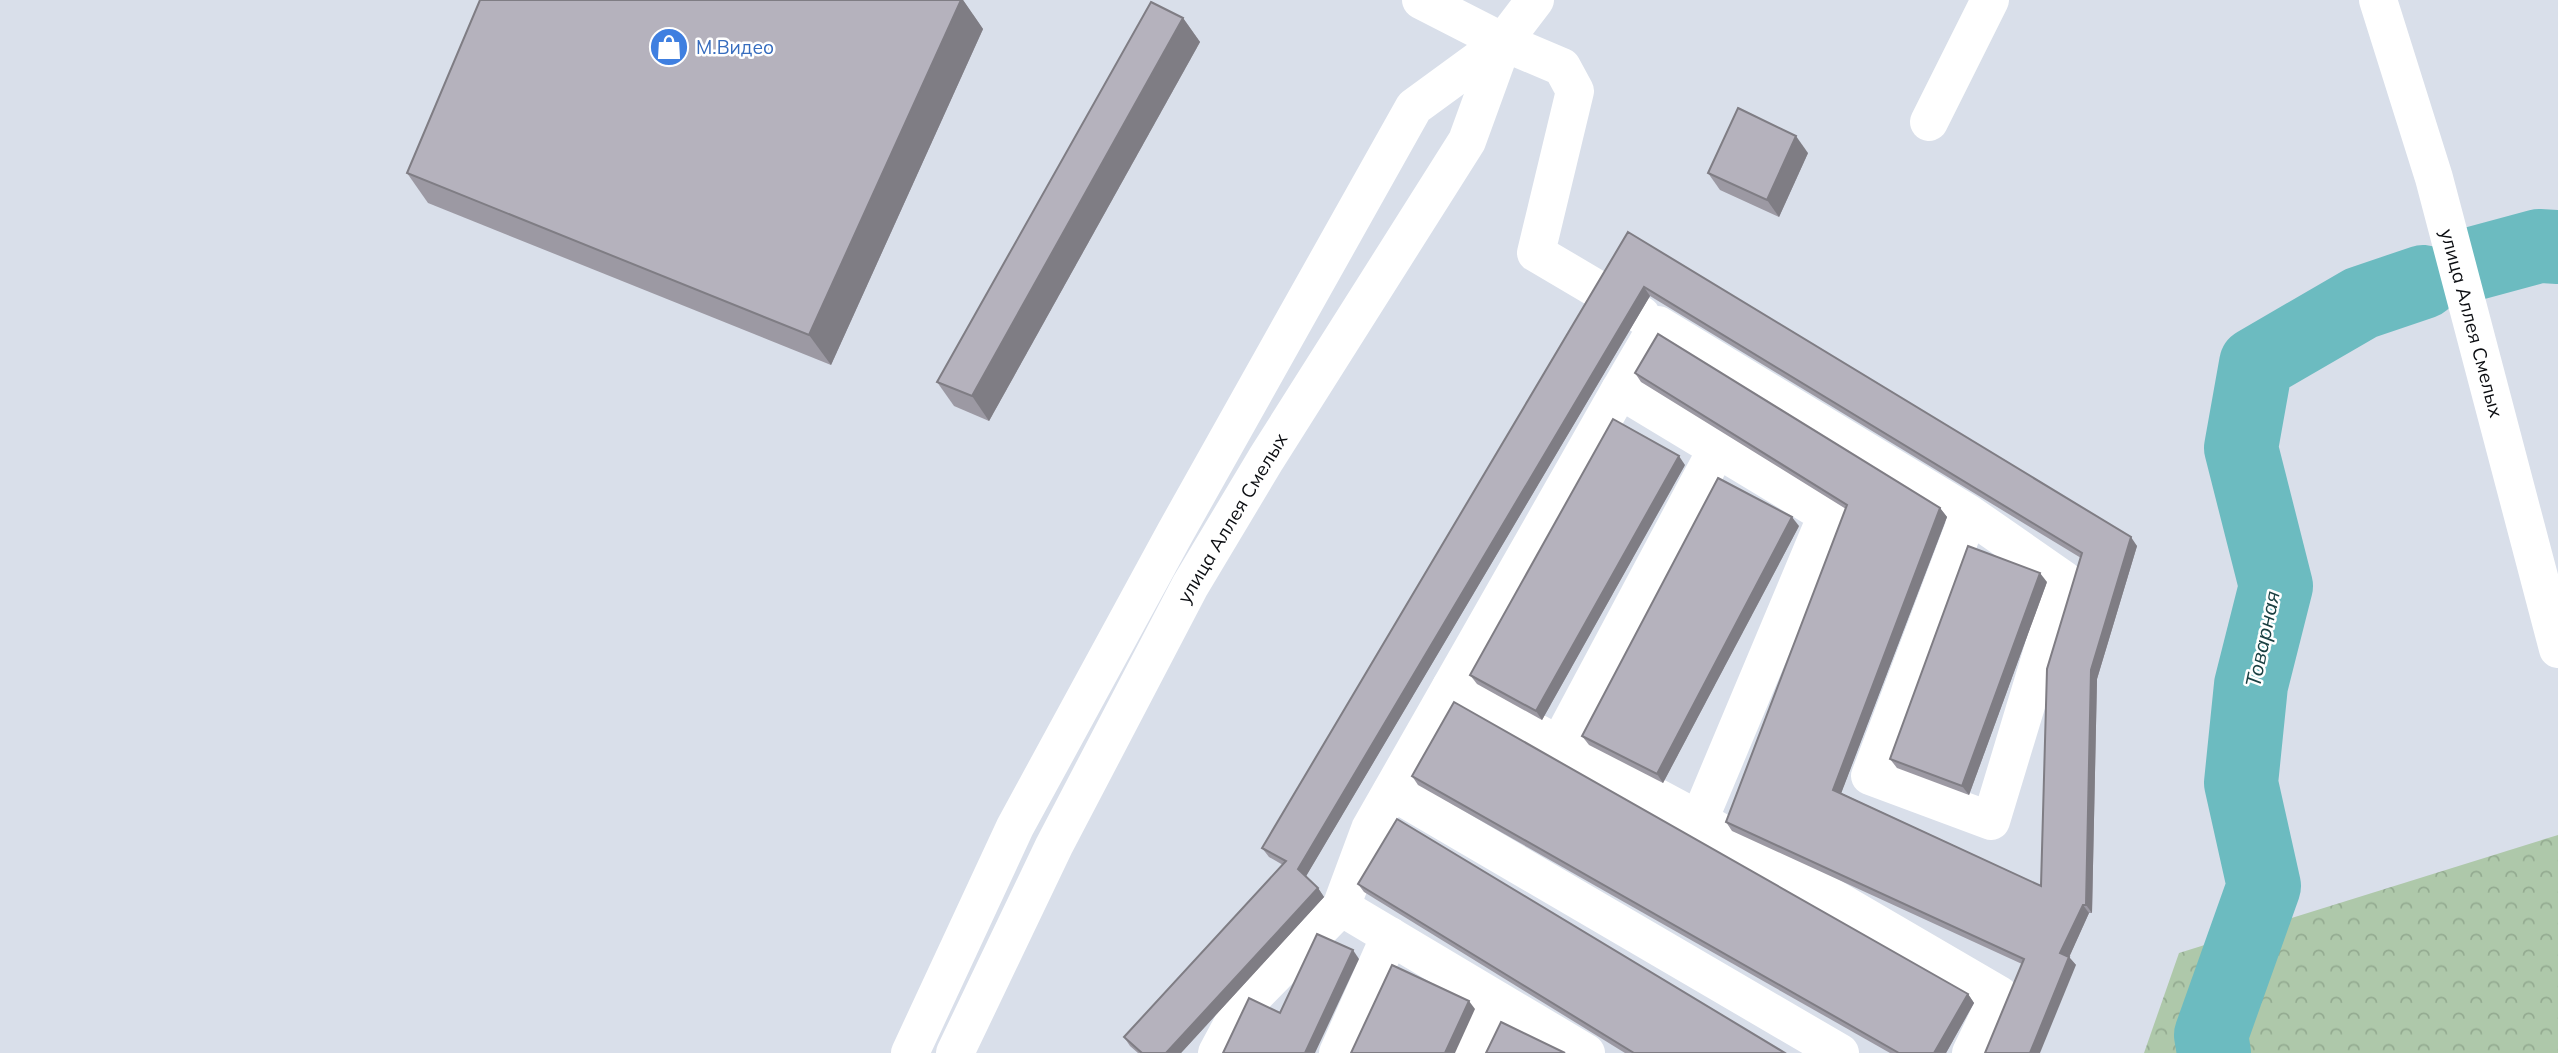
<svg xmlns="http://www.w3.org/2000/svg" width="2558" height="1053" font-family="Mulish,sans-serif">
<defs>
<pattern id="forest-crowns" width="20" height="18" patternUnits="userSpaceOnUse" patternTransform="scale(1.75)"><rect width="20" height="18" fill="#aec8aa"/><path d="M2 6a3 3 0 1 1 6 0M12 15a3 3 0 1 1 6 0" fill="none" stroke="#94ab91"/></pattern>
</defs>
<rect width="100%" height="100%" fill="#d9dfea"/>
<path fill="url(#forest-crowns)" d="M2558 835V1053H2144L2179 953Z"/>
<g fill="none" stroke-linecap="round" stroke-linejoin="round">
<g stroke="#6cbbc0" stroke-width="74">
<path d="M2476 263 2539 246 2558 247"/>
<path d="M2214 1053 2211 1035 2264 886 2241 783 2251 685 2276 586 2241 448 2256 364 2361 303 2423 282"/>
</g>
<g stroke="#fff" stroke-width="38">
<path d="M2378 0 2434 178 2558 649"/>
<path d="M1503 42 1562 67 1575 91 1536 253 1641 315"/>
<path d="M1929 122 1990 0"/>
<path d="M1620 390 1658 325 1969 514 1870 776 1991 821 2064 580 1969 514"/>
<path d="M1451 687 1699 820"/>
<path d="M1559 745 1717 449"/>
<path d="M1392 791 1840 1053"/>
<path d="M1341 907 1586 1053"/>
<path d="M1217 1053 1240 1010 1341 907 1370 829 1620 390 1827 515 1699 820 1999 995 1971 1053"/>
<path d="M1338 1053 1390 936"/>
<path d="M1474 1053 1498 1001"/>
</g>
<g stroke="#fff" stroke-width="38">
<path d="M1421 0 1503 42"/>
<path d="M910 1053 1015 827 1175 533 1414 107 1503 42"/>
<path d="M955 1053 1054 846 1190 586 1266 459 1467 141 1503 42 1535 0"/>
</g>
</g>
<g fill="#9c99a3">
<path d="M480 0H963L983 29 831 365 428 203 407 173Z"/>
<path d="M1183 18 1200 42 989 421 954 406 937 382Z"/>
<path d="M1808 153 1779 217 1720 190 1708 173Z"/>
<path d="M1628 232 2137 546 2097 679 2092 913H2089L2069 957 2076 965 2022 964 1732 831 1726 822 1846 509 1641 382 1635 373 1940 508 1947 517 1841 793 2041 886 2081 558 1650 296 1306 876 1318 888 1324 897 1181 1053H1138L1130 1046 1124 1037 1283 865 1269 857 1262 848Z"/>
<path d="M1685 465 1542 720 1477 684 1470 675Z"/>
<path d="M1799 526 1663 783 1589 745 1582 736Z"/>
<path d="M2047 582 1969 795 1897 768 1890 759Z"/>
<path d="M1412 776 1968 994 1974 1003 1946 1053H1890L1418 785Z"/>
<path d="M1358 884 1785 1053H1625L1364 892Z"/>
</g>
<g fill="#7f7d84">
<path d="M961 0H963L983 29 831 365 809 335Z"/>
<path d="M1183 18 1200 42 989 421 972 396Z"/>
<path d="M1796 136 1808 153 1779 217 1767 200Z"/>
<path d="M1644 287 1650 296 1305 878 1298 869Z"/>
<path d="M1679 456 1685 465 1542 720 1536 711Z"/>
<path d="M1940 508 1947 517 1839 799 1833 790Z"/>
<path d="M1792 517 1799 526 1663 783 1657 774Z"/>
<path d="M2131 537 2137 546 2097 679 2092 913 2086 905 2091 670Z"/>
<path d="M2040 573 2047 582 1969 795 1962 786Z"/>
<path d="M1318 888 1324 897 1181 1053H1166Z"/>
<path d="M2083 905 2089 913 2067 962 2060 953Z"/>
<path d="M1353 950 1359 959 1315 1053H1305Z"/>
<path d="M2069 957 2076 965 2040 1053H2030Z"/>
<path d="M1968 994 1974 1003 1946 1053H1934Z"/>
<path d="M1469 1001 1475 1009 1455 1053H1445Z"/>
</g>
<g fill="#b5b2bd" stroke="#7f7d84" stroke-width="2">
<path d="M480 0H961L809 335 407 173Z"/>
<path d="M1151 2 1183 18 972 396 937 382Z"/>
<path d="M1738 108 1796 136 1767 200 1708 173Z"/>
<path d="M1628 232 2131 537 2091 670 2086 905H2083L2060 953 2069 957 2030 1053H1985L2024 959 1726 822 1847 505 1635 373 1658 334 1940 508 1833 790 2041 886 2047 669 2082 553 1644 287 1298 869 1318 888 1166 1053H1142L1124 1037 1286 861 1262 848Z"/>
<path d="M1613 419 1679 456 1536 711 1470 675Z"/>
<path d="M1718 478 1792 517 1657 774 1582 736Z"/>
<path d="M1968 546 2040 573 1962 786 1890 759Z"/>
<path d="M1454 702 1968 994 1934 1053H1899L1412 776Z"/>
<path d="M1397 819 1785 1053H1634L1358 884Z"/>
<path d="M1317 934 1353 950 1305 1053H1223L1249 998 1280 1013Z"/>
<path d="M1392 965 1469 1001 1445 1053H1351Z"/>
<path d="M1501 1022 1565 1053H1486Z"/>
</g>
<defs>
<g id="shop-disc" transform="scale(2.0125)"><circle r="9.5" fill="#3f7fe0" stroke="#fff"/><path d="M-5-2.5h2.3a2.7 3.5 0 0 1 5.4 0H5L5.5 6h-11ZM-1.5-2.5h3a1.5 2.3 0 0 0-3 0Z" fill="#fff"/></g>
</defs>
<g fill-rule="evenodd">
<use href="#shop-disc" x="669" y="47"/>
</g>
<g text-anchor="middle" stroke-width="5" stroke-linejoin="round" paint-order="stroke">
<g font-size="19" fill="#366cbe" stroke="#fff" text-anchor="start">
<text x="696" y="54">M.Видео</text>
</g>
<g font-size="19" fill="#0b0d11" stroke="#fff">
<text transform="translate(2472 323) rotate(75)" y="7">улица Аллея Смелых</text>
<text transform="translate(1232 518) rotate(-59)" y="7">улица Аллея Смелых</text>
</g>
<g font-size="21" font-style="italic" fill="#1a4042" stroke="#fff">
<text transform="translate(2263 639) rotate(-78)" y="7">Товарная</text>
</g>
</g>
</svg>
